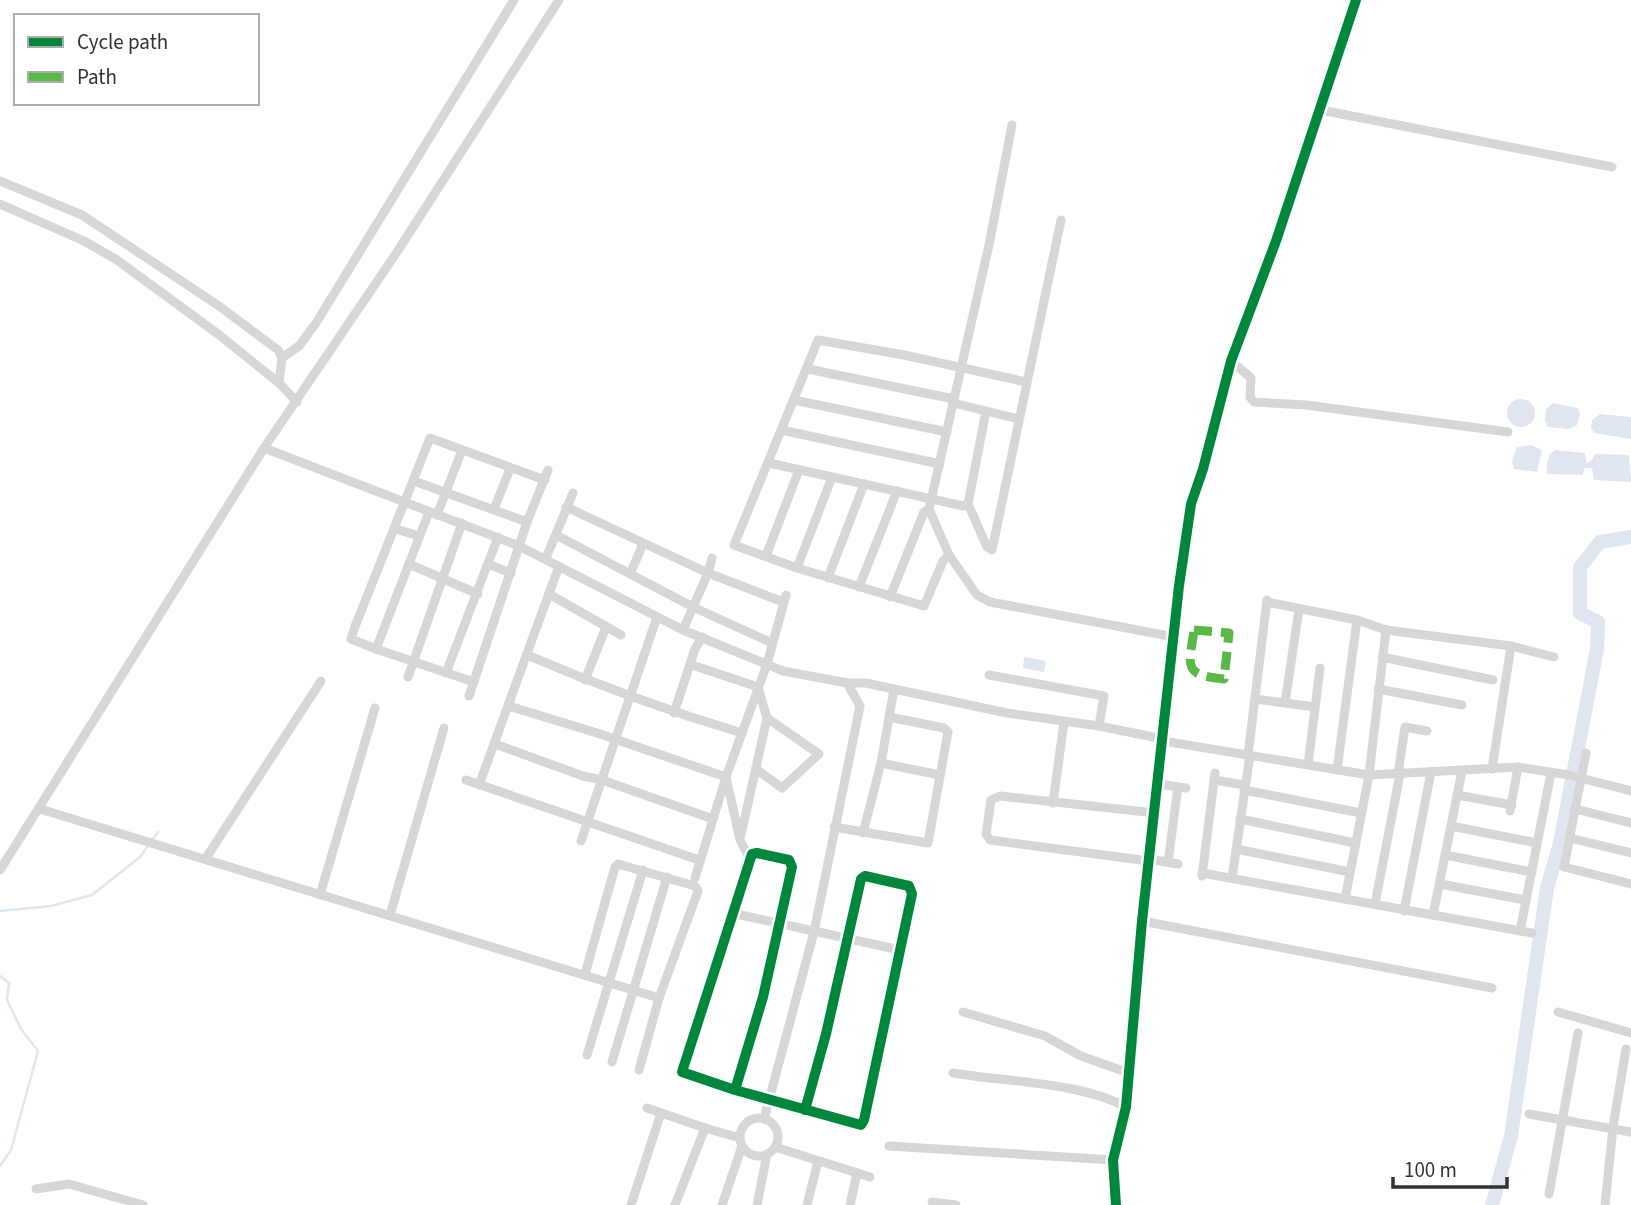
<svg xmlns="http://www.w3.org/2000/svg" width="1631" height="1205" font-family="'Source Sans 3',sans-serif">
<rect width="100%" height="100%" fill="#fff"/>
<g fill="#dfe6f0">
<circle cx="1521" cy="413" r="14"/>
<path d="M1553 403 1578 408 1580 414 1577 425 1569 429 1548 427 1545 420 1546 409Z"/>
<path d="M1600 414 1631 417V439L1594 433 1591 428 1592 420Z"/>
<path d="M1531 445 1542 450 1537 472 1514 469 1512 462 1517 447Z"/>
<path d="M1555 450 1585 453 1587 463 1592 460 1595 454 1629 455 1631 482 1594 480 1592 468H1585L1582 475 1547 474C1546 465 1547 455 1555 450Z"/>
<path d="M1024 657 1046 661 1044 672 1023 668Z"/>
</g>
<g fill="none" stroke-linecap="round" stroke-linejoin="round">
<g stroke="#dfe6f0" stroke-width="2.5">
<path d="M0 911 51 906 92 895 140 857 158 832"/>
<path d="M0 976 9 983 7 1000 21 1029 38 1051 11 1150 0 1166"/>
</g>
<path stroke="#dfe6f0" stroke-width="14" d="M1492 1205 1511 1136 1547 888 1560 843 1597 649 1598 622 1580 613V567L1600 542 1631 537"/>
<g stroke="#d6d6d6" stroke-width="9">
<path d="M1321 110 1612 167"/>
<path d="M1012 125 989 245 929 509 949 555 977 595 990 602 1174 637"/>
<path d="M0 181 82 215 219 306 278 350 282 358 279 383"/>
<path d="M0 204 84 241 117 260 218 334 279 383 297 402"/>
<path d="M282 358 299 346 316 323 514 0"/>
<path d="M1231 361 1251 378 1250 397 1254 402 1306 405 1508 432"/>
<path d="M808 369 954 399"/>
<path d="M794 400 947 432"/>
<path d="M953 403 1019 419"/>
<path d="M986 411 968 504 987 547 992 550 1061 220"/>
<path d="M781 430 940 464"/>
<path d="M264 448 519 546 683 630 783 671 847 683H866L1007 713 1099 726 1163 739"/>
<path d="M769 463 963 506 968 504"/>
<path d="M414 481 527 522"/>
<path d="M566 507 708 573 783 602"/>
<path d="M494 509 510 469"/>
<path d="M437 515 462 450"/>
<path d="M396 529 419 536"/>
<path d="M556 535 693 607 772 643"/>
<path d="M949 555 943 561 924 606 797 568 734 545 818 340 904 355 1026 382"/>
<path d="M766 556 799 470"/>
<path d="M546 558 573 493"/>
<path d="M409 564 478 594"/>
<path d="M488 564 511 573"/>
<path d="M797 568 832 477"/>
<path d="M630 574 643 544"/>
<path d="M828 578 864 484"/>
<path d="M859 587 897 491"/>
<path d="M549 594 621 635"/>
<path d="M890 597 924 512 929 509"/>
<path d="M1267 602 1357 620 1386 630 1511 646 1554 657"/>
<path d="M683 630 708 573 712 558"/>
<path d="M376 649 429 512"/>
<path d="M527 655C597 685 668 711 742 733"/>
<path d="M1382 657 1493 680"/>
<path d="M692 665 758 687 767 718 741 835"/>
<path d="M446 673 498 537"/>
<path d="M989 675 1104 696 1099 726"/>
<path d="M408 677 462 523"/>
<path d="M585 680 606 627"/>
<path d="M474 682 376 649 351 639 354 629 430 438 545 480"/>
<path d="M1378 689 1462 705"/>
<path d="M469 696 527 522 548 470"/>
<path d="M1255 699 1315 707"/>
<path d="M1285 703 1299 609"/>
<path d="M509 706 597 733 726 777 740 840 749 857"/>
<path d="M674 713 695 649 702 637"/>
<path d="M1163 741 1369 775 1518 767 1569 775 1631 791"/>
<path d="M495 744 583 776 602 780 713 819"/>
<path d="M1586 753 1564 867 1631 884"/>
<path d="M1248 755 1267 600"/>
<path d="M881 763 940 775"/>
<path d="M1308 765 1320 668"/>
<path d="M756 769 782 788 819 754 767 718"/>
<path d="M1492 769 1511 646"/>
<path d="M1337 770 1357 620"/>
<path d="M1398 774 1405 727 1427 731"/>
<path d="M466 780 699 860"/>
<path d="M1214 780 1245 785"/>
<path d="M1158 784 1186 788"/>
<path d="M479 785 559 566"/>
<path d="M1244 790 1361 813"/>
<path d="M1457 795 1512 805"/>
<path d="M1053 803 1064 722"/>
<path d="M40 809 659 998"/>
<path d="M1575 809 1631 823"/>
<path d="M1510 811 1518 767"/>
<path d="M1240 819 1355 843"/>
<path d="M1451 826 1537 843"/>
<path d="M834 827 928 843 948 732 944 728 889 717"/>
<path d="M863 833 881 763 894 689"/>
<path d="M1570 838 1631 853"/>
<path d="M581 841 657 617"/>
<path d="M1236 849 1350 872"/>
<path d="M1445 855 1532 872"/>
<path d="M206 858 321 681"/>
<path d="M1149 859 1178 864"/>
<path d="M1149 861 990 840 986 834 991 800 1000 796 1155 813"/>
<path d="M1168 862 1178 787"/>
<path d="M0 870 264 448 397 252 559 0"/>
<path d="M1202 873 1532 933"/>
<path d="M1202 876 1215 773"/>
<path d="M695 878 726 777 767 664 786 595"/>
<path d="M1232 878 1250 755"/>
<path d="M1440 884 1525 900"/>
<path d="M320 895 375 708"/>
<path d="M1345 899 1369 775 1386 630"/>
<path d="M1375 904 1400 774"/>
<path d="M1404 911 1431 772"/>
<path d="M732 913 900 950"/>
<path d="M390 915 444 728"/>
<path d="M1433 915 1462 771"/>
<path d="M1142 921 1492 988"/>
<path d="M1520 931 1551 773"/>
<path d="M585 974 615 867 618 864 695 886 698 891 659 998 639 1070"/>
<path d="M963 1012 1045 1036 1081 1056 1129 1073"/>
<path d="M1558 1012 1631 1033"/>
<path d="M587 1055 643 870"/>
<path d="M612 1062 667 877"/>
<path d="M953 1073C1006 1082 1080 1082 1126 1107"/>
<path d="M735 1090 763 997 792 867 789 860 757 853 752 854 682 1072 735 1090 861 1125 864 1120 912 894 909 886 865 876 861 879 826 1034 805 1110"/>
<path d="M647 1108 705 1128 740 1138"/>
<path d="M1529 1114 1631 1132"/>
<circle cx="759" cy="1137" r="19"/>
<path d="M764 1119 814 932 860 706 847 683"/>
<path d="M889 1146 1113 1160"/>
<path d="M775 1147 870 1177"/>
<path d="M36 1189 69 1184 143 1205"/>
<path d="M1549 1194 1578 1033"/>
<path d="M932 1202 956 1205"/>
<path d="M631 1205 661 1113"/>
<path d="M675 1205 705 1128"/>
<path d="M722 1205 742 1146"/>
<path d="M757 1205 767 1154"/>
<path d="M807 1205 818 1161"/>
<path d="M850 1205 857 1173"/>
<path d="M1116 1205 1113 1160 1126 1107 1142 921 1179 586 1191 504 1203 469 1231 361 1276 241 1356 0"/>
<path d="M1605 1205 1613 1127 1626 1049"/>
</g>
<path stroke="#58b947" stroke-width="9" stroke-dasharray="18 9" stroke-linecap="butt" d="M1194 630 1229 633 1224 679C1182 675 1189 667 1194 630Z"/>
<g stroke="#fff" stroke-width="15">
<g id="cycleway">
<path d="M735 1090 763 997 792 867 789 860 757 853 752 854 682 1072 735 1090 861 1125 864 1120 912 894 909 886 865 876 861 879 826 1034 805 1110"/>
<path d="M1116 1205 1113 1160 1126 1107 1142 921 1179 586 1191 504 1203 469 1231 361 1276 241 1356 0"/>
</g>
</g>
<use href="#cycleway" stroke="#00873e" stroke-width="10"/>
</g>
<rect x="14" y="14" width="245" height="91" fill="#ffffff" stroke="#adadad" stroke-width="2"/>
<rect x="28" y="37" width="35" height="10" fill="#00873e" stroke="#adadad" stroke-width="2"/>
<text x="77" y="49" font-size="21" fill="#323232">Cycle path</text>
<rect x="28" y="72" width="35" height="10" fill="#58b947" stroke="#adadad" stroke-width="2"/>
<text x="77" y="84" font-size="21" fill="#323232">Path</text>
<path d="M1393 1177v10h114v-10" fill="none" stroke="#323232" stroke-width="3.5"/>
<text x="1404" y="1177" font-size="21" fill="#323232" stroke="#ffffff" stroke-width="5" paint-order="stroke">100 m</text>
</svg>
